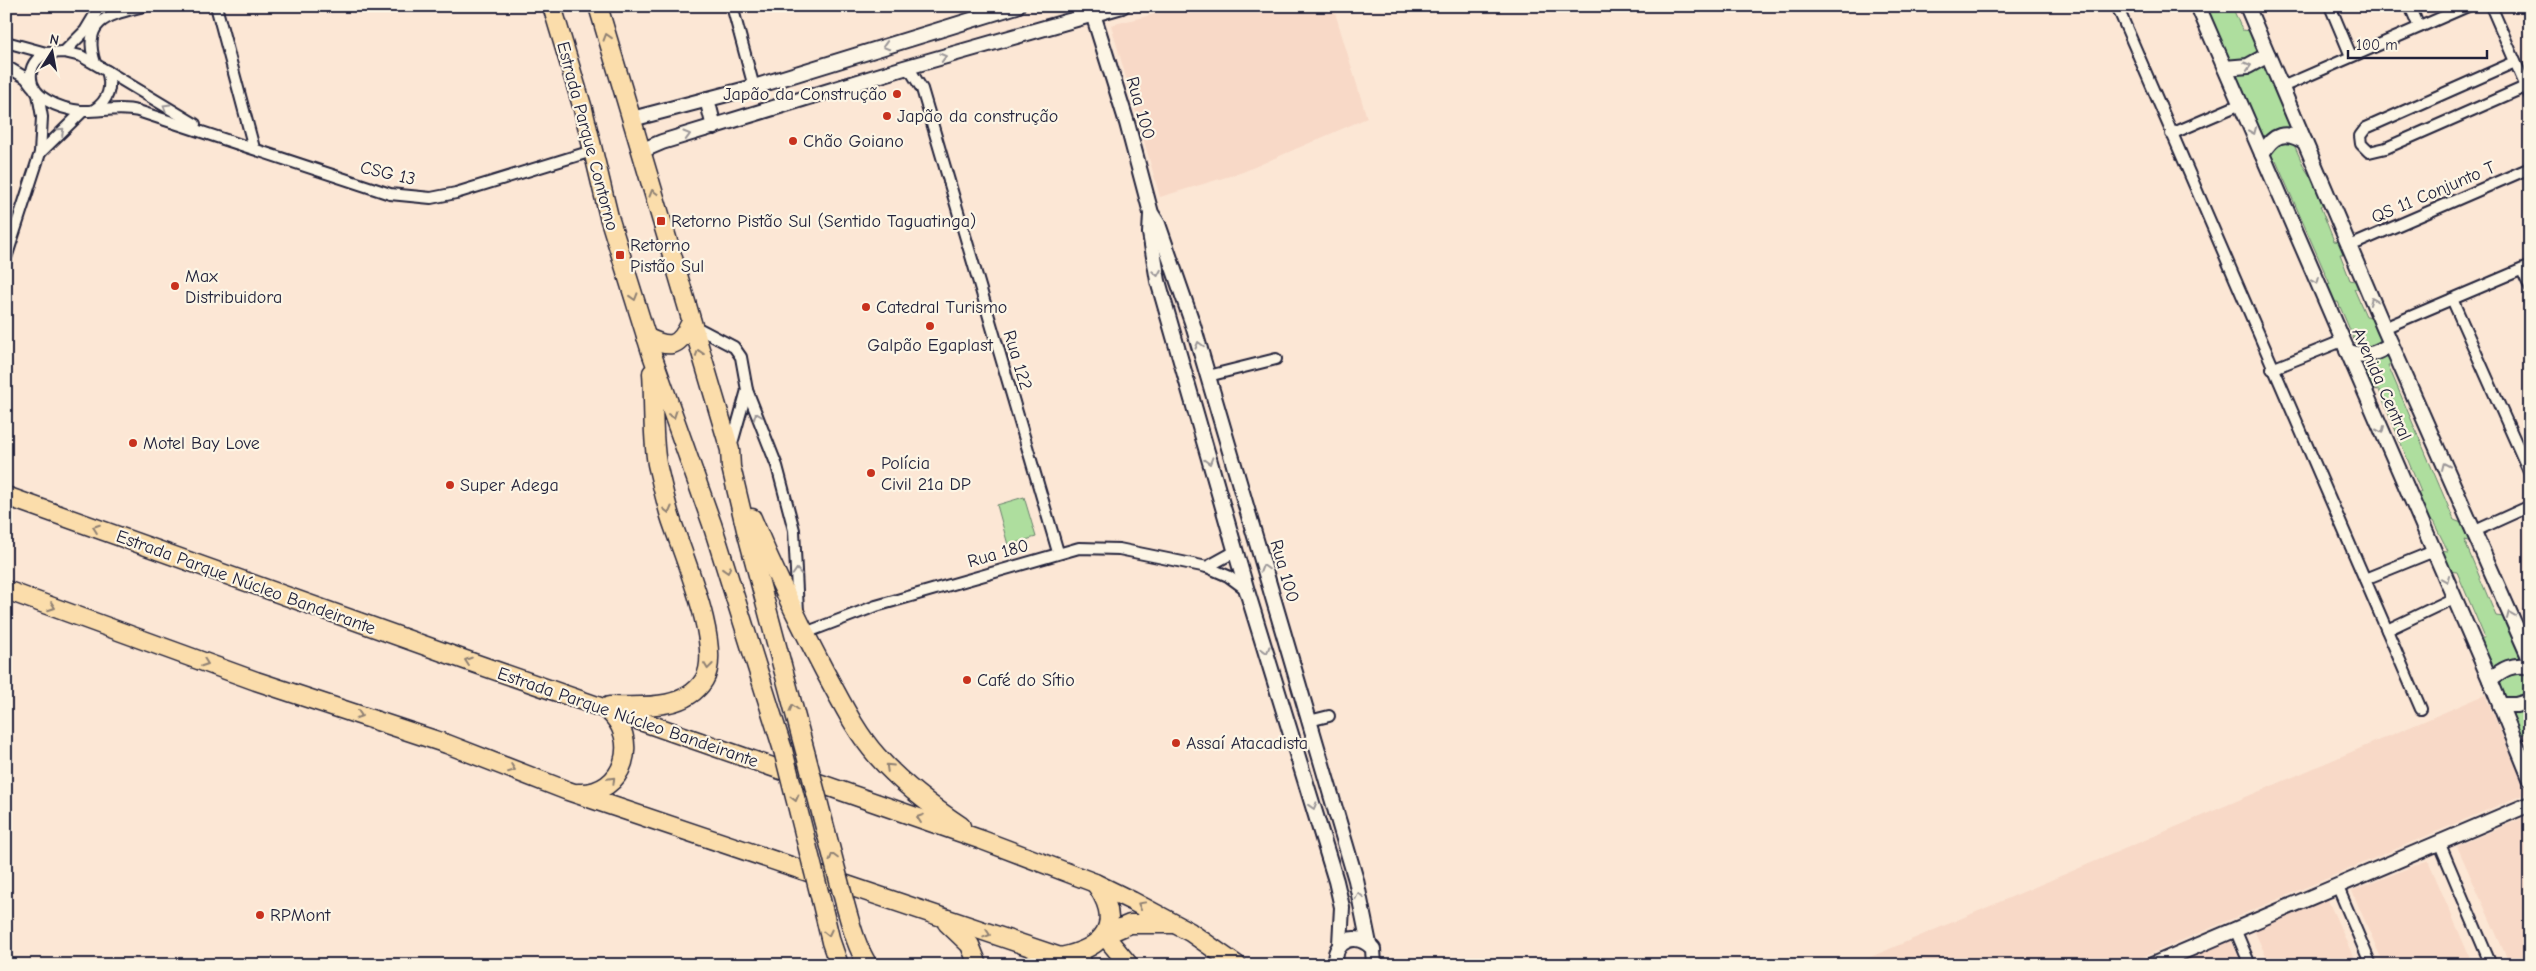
<svg xmlns="http://www.w3.org/2000/svg" width="2536" height="971" font-family="'Comic Neue',sans-serif">
<rect width="100%" height="100%" fill="#fce7d5"/>
<filter id="ink" filterUnits="userSpaceOnUse"><feTurbulence type="fractalNoise" baseFrequency=".02" numOctaves="2"/><feDisplacementMap in="SourceGraphic" scale="10" xChannelSelector="R" yChannelSelector="G"/><feConvolveMatrix kernelMatrix="1 2 1 2 8 2 1 2 1" color-interpolation-filters="sRGB"/></filter>
<g filter="url(#ink)">
<g fill="#f8d9c7">
<path d="M1224 6H1333L1367 118 1243 172 1160 197 1111 25 1167 11Z"/>
<path d="M2485 695 2527 793 2124 965H1852Z"/>
<path d="M2530 815V965H2510L2457 846Z"/>
<path d="M2428 860 2473 965H2384L2352 891Z"/>
<path d="M2327 898 2357 965H2270L2254 930Z"/>
<path d="M2229 935 2242 965H2163Z"/>
</g>
<g fill="#aede9e" stroke="#68806c">
<path d="M2203 6H2232L2242 30 2252 31 2263 56 2231 62Z"/>
<path d="M2267 63 2294 128 2261 140 2235 74Z"/>
<path d="M2278 140H2292L2304 167 2321 193 2327 206H2320L2334 241 2341 242 2348 254H2340L2350 280 2359 282 2363 290 2354 289 2366 316 2375 317 2385 341 2373 351H2359L2338 302 2330 303 2323 284H2330L2276 161 2270 159 2268 151Z"/>
<path d="M2389 349 2395 364 2388 365 2454 520 2464 524 2472 542 2464 540 2496 616 2503 617 2524 660H2506L2494 672 2478 638H2485L2457 572 2448 571 2440 550 2448 551 2433 521 2425 519 2414 492H2421L2379 390 2370 389 2358 362 2374 360Z"/>
<path d="M1024 497 1036 537 1008 545 997 505Z"/>
<path d="M2510 671 2527 673 2530 679 2527 694 2515 701 2503 695 2500 679Z"/>
<path d="M2530 707V731L2517 737 2510 712Z"/>
</g>
<g fill="none" stroke-linecap="round" stroke-linejoin="round">
<g stroke="#22223b" stroke-width="14">
<g id="street">
<path d="M216 6 254 148"/>
<path d="M732 6 754 87"/>
<path d="M2117 6 2421 709"/>
<path d="M2330 6 2351 56"/>
<path d="M2410 6 2419 27"/>
<path d="M2491 6 2530 96"/>
<path d="M6 42 46 53 64 52 81 56 107 71C112 87 109 100 94 110"/>
<path d="M64 52 85 31 100 6"/>
<path d="M46 53C38 58 32 63 31 73 28 98 61 109 81 111 101 112 118 106 138 111L390 194 431 198 456 193 592 151"/>
<path d="M2515 62 2366 128 2360 136 2361 144 2369 152 2386 148 2525 87"/>
<path d="M95 63C81 19 110 15 144 6"/>
<path d="M6 66 26 78 32 86"/>
<path d="M904 68 912 73 922 89 1058 552"/>
<path d="M107 71 195 124"/>
<path d="M2282 87 2468 6"/>
<path d="M2171 134 2241 104"/>
<path d="M40 153 83 111"/>
<path d="M2350 246 2530 168"/>
<path d="M6 258 40 153 42 117 38 94"/>
<path d="M2522 270 2530 287"/>
<path d="M2452 299 2530 474"/>
<path d="M692 325 734 347 741 357 747 390 777 466 794 530 798 612"/>
<path d="M2384 328 2530 266"/>
<path d="M2272 369 2342 341"/>
<path d="M1208 376 1276 359"/>
<path d="M731 447 747 390"/>
<path d="M2475 531 2530 506"/>
<path d="M1207 567 1236 551"/>
<path d="M2365 579 2434 551"/>
<path d="M2387 630 2454 598"/>
<path d="M805 633 876 606 1079 548 1119 549 1207 567 1228 576 1247 590"/>
<path d="M1309 721 1329 716"/>
<path d="M2439 842 2491 965"/>
<path d="M2337 885 2371 965"/>
<path d="M2235 929 2250 965"/>
</g>
</g>
<g stroke="#22223b" stroke-width="18">
<g id="secondary">
<path d="M2198 6 2490 680 2530 778"/>
<path d="M2247 6 2384 328 2530 659"/>
<path d="M1093 14 1127 123 1151 213 1158 224 1192 322 1356 880 1369 944"/>
<path d="M2225 68 2248 66 2268 55"/>
<path d="M707 99 714 127"/>
<path d="M632 119 754 87 1017 6"/>
<path d="M641 151 662 142 904 68 1122 6"/>
<path d="M2262 154C2273 134 2285 130 2305 142"/>
<path d="M1151 214 1150 233 1158 281 1247 591 1336 881 1342 907 1340 944"/>
<path d="M2347 351C2365 358 2375 355 2391 344"/>
<path d="M2490 680C2502 669 2513 663 2530 667"/>
<path d="M2500 705H2516L2530 701"/>
<path d="M1336 965C1331 940 1358 930 1373 949L1374 965"/>
<path d="M2152 965 2530 804"/>
</g>
</g>
<g stroke="#22223b" stroke-width="21">
<g id="highway">
<path d="M552 6 583 109 609 217 651 352 712 524 783 750"/>
<path d="M598 6 730 450 731 467 746 530 806 755"/>
<path d="M646 337C669 348 678 349 690 324"/>
<path d="M6 496 468 661 982 840 1095 883 1132 901 1190 932 1237 965"/>
<path d="M752 518C774 571 798 621 825 672 841 701 855 731 877 756 901 783 931 806 961 826"/>
<path d="M6 590 256 681 447 744 568 791 1084 965"/>
<path d="M609 706C640 706 685 711 704 680 724 648 681 551 670 516 665 499 661 481 657 464 652 435 654 402 652 373"/>
<path d="M578 793C625 796 641 737 607 710"/>
<path d="M821 900 831 942 839 965"/>
<path d="M845 904C851 925 856 946 868 965"/>
<path d="M947 923 970 945 978 965"/>
<path d="M1060 957C1105 948 1124 924 1095 883"/>
<path d="M1129 965 1104 935 1130 924H1172"/>
</g>
</g>
<use href="#street" stroke="#fcf5e5" stroke-width="10"/>
<use href="#secondary" stroke="#fcf5e5" stroke-width="14"/>
<use href="#highway" stroke="#fbddab" stroke-width="18"/>
<g stroke="#22223b" stroke-width="21" stroke-linecap="butt">
<g id="highway-bridge">
<path d="M783 750 821 900"/>
<path d="M806 755 845 904"/>
</g>
</g>
<use href="#highway-bridge" stroke="#fbddab" stroke-width="18"/>
</g>
<defs><path id="oneway-chevron" d="M-2-3.5L2.5 0L-2 3.5" fill="none" stroke-width="1.6" stroke-linecap="round" stroke-linejoin="round" transform="scale(1.25)"/></defs>
<g stroke="#8e8073">
<use href="#oneway-chevron" transform="translate(607 37) rotate(-107)"/>
<use href="#oneway-chevron" transform="translate(653 193) rotate(-106)"/>
<use href="#oneway-chevron" transform="translate(634 297) rotate(73)"/>
<use href="#oneway-chevron" transform="translate(699 353) rotate(-107)"/>
<use href="#oneway-chevron" transform="translate(673 415) rotate(70)"/>
<use href="#oneway-chevron" transform="translate(668 510) rotate(76)"/>
<use href="#oneway-chevron" transform="translate(96 528) rotate(-160)"/>
<use href="#oneway-chevron" transform="translate(727 570) rotate(73)"/>
<use href="#oneway-chevron" transform="translate(52 607) rotate(20)"/>
<use href="#oneway-chevron" transform="translate(468 661) rotate(-161)"/>
<use href="#oneway-chevron" transform="translate(205 663) rotate(20)"/>
<use href="#oneway-chevron" transform="translate(708 666) rotate(97)"/>
<use href="#oneway-chevron" transform="translate(793 708) rotate(-105)"/>
<use href="#oneway-chevron" transform="translate(359 715) rotate(18)"/>
<use href="#oneway-chevron" transform="translate(889 767) rotate(-136)"/>
<use href="#oneway-chevron" transform="translate(512 769) rotate(21)"/>
<use href="#oneway-chevron" transform="translate(612 780) rotate(-45)"/>
<use href="#oneway-chevron" transform="translate(795 798) rotate(76)"/>
<use href="#oneway-chevron" transform="translate(920 818) rotate(-161)"/>
<use href="#oneway-chevron" transform="translate(833 857) rotate(-105)"/>
<use href="#oneway-chevron" transform="translate(1141 905) rotate(-151)"/>
<use href="#oneway-chevron" transform="translate(828 933) rotate(77)"/>
<use href="#oneway-chevron" transform="translate(987 934) rotate(18)"/>
</g>
<g stroke="#9a9698">
<use href="#oneway-chevron" transform="translate(886 46) rotate(163)"/>
<use href="#oneway-chevron" transform="translate(943 57) rotate(-16)"/>
<use href="#oneway-chevron" transform="translate(2248 66) rotate(-17)"/>
<use href="#oneway-chevron" transform="translate(166 107) rotate(-149)"/>
<use href="#oneway-chevron" transform="translate(61 131) rotate(-43)"/>
<use href="#oneway-chevron" transform="translate(2253 131) rotate(67)"/>
<use href="#oneway-chevron" transform="translate(687 135) rotate(-16)"/>
<use href="#oneway-chevron" transform="translate(1157 273) rotate(80)"/>
<use href="#oneway-chevron" transform="translate(2316 281) rotate(67)"/>
<use href="#oneway-chevron" transform="translate(2373 301) rotate(-112)"/>
<use href="#oneway-chevron" transform="translate(1199 345) rotate(-106)"/>
<use href="#oneway-chevron" transform="translate(757 416) rotate(-111)"/>
<use href="#oneway-chevron" transform="translate(2381 430) rotate(66)"/>
<use href="#oneway-chevron" transform="translate(1209 461) rotate(74)"/>
<use href="#oneway-chevron" transform="translate(2445 466) rotate(-114)"/>
<use href="#oneway-chevron" transform="translate(1264 568) rotate(-106)"/>
<use href="#oneway-chevron" transform="translate(797 572) rotate(-93)"/>
<use href="#oneway-chevron" transform="translate(2446 579) rotate(67)"/>
<use href="#oneway-chevron" transform="translate(2510 615) rotate(-113)"/>
<use href="#oneway-chevron" transform="translate(1266 650) rotate(73)"/>
<use href="#oneway-chevron" transform="translate(1313 806) rotate(73)"/>
<use href="#oneway-chevron" transform="translate(1359 896) rotate(-101)"/>
</g>
</g>
<g fill="#c8321e" stroke="#fcf5e5" stroke-width="2">
<circle cx="897" cy="94" r="5"/>
<circle cx="887" cy="116" r="5"/>
<circle cx="793" cy="141" r="5"/>
<rect x="656" y="216" width="10" height="10" rx="2.5"/>
<rect x="615" y="250" width="10" height="10" rx="2.5"/>
<circle cx="175" cy="286" r="5"/>
<circle cx="866" cy="307" r="5"/>
<circle cx="930" cy="326" r="5"/>
<circle cx="133" cy="443" r="5"/>
<circle cx="871" cy="473" r="5"/>
<circle cx="450" cy="485" r="5"/>
<circle cx="967" cy="680" r="5"/>
<circle cx="1176" cy="743" r="5"/>
<circle cx="260" cy="915" r="5"/>
</g>
<g text-anchor="middle" stroke-width="4.5" stroke-linejoin="round" paint-order="stroke">
<g font-size="18" fill="#22223b" stroke="#fcf5e5" text-anchor="start">
<text x="887" y="100" text-anchor="end">Japão da Construção</text>
<text x="897" y="122">Japão da construção</text>
<text x="803" y="147">Chão Goiano</text>
<text x="671" y="227">Retorno Pistão Sul (Sentido Taguatinga)</text>
<text x="630" y="251">Retorno<tspan x="630" dy="21">Pistão Sul</tspan></text>
<text x="185" y="282">Max<tspan x="185" dy="21">Distribuidora</tspan></text>
<text x="876" y="313">Catedral Turismo</text>
<text x="930" y="351" text-anchor="middle">Galpão Egaplast</text>
<text x="143" y="449">Motel Bay Love</text>
<text x="881" y="469">Polícia<tspan x="881" dy="21">Civil 21a DP</tspan></text>
<text x="460" y="491">Super Adega</text>
<text x="977" y="686">Café do Sítio</text>
<text x="1186" y="749">Assaí Atacadista</text>
<text x="270" y="921">RPMont</text>
</g>
<g font-size="18" fill="#22223b" stroke="#fcf5e5">
<text transform="translate(1141 108) rotate(74)" y="6">Rua 100</text>
<text transform="translate(588 136) rotate(75)" y="6">Estrada Parque Contorno</text>
<text transform="translate(388 173) rotate(13)" y="6">CSG 13</text>
<text transform="translate(2433 192) rotate(-23)" y="6">QS 11 Conjunto T</text>
<text transform="translate(1018 360) rotate(73)" y="6">Rua 122</text>
<text transform="translate(2382 384) rotate(66)" y="6">Avenida Central</text>
<text transform="translate(998 553) rotate(-16)" y="6">Rua 180</text>
<text transform="translate(1285 571) rotate(74)" y="6">Rua 100</text>
<text transform="translate(246 582) rotate(20)" y="6">Estrada Parque Núcleo Bandeirante</text>
<text transform="translate(628 717) rotate(19)" y="6">Estrada Parque Núcleo Bandeirante</text>
</g>
</g>
<rect width="2536" height="971" fill="none" stroke="#fcf5e5" stroke-width="25"/>
<rect x="12" y="12" width="2511" height="946" fill="none" stroke="#22223b" stroke-width="2" filter="url(#ink)"/>
<g transform="translate(52 52) rotate(11)" stroke="#fcf5e5" stroke-width="4" paint-order="stroke">
<path d="M0-4L9 19L0 12L-9 19Z" fill="#22223b"/>
<text y="-8" font-size="14" font-weight="bold" text-anchor="middle" fill="#22223b">N</text>
</g>
<path d="M2348 50v8h139v-8" fill="none" stroke="#22223b" stroke-width="2.5"/>
<text x="2356" y="50" font-size="15" fill="#22223b" stroke="#fcf5e5" stroke-width="4" paint-order="stroke">100 m</text>
</svg>
